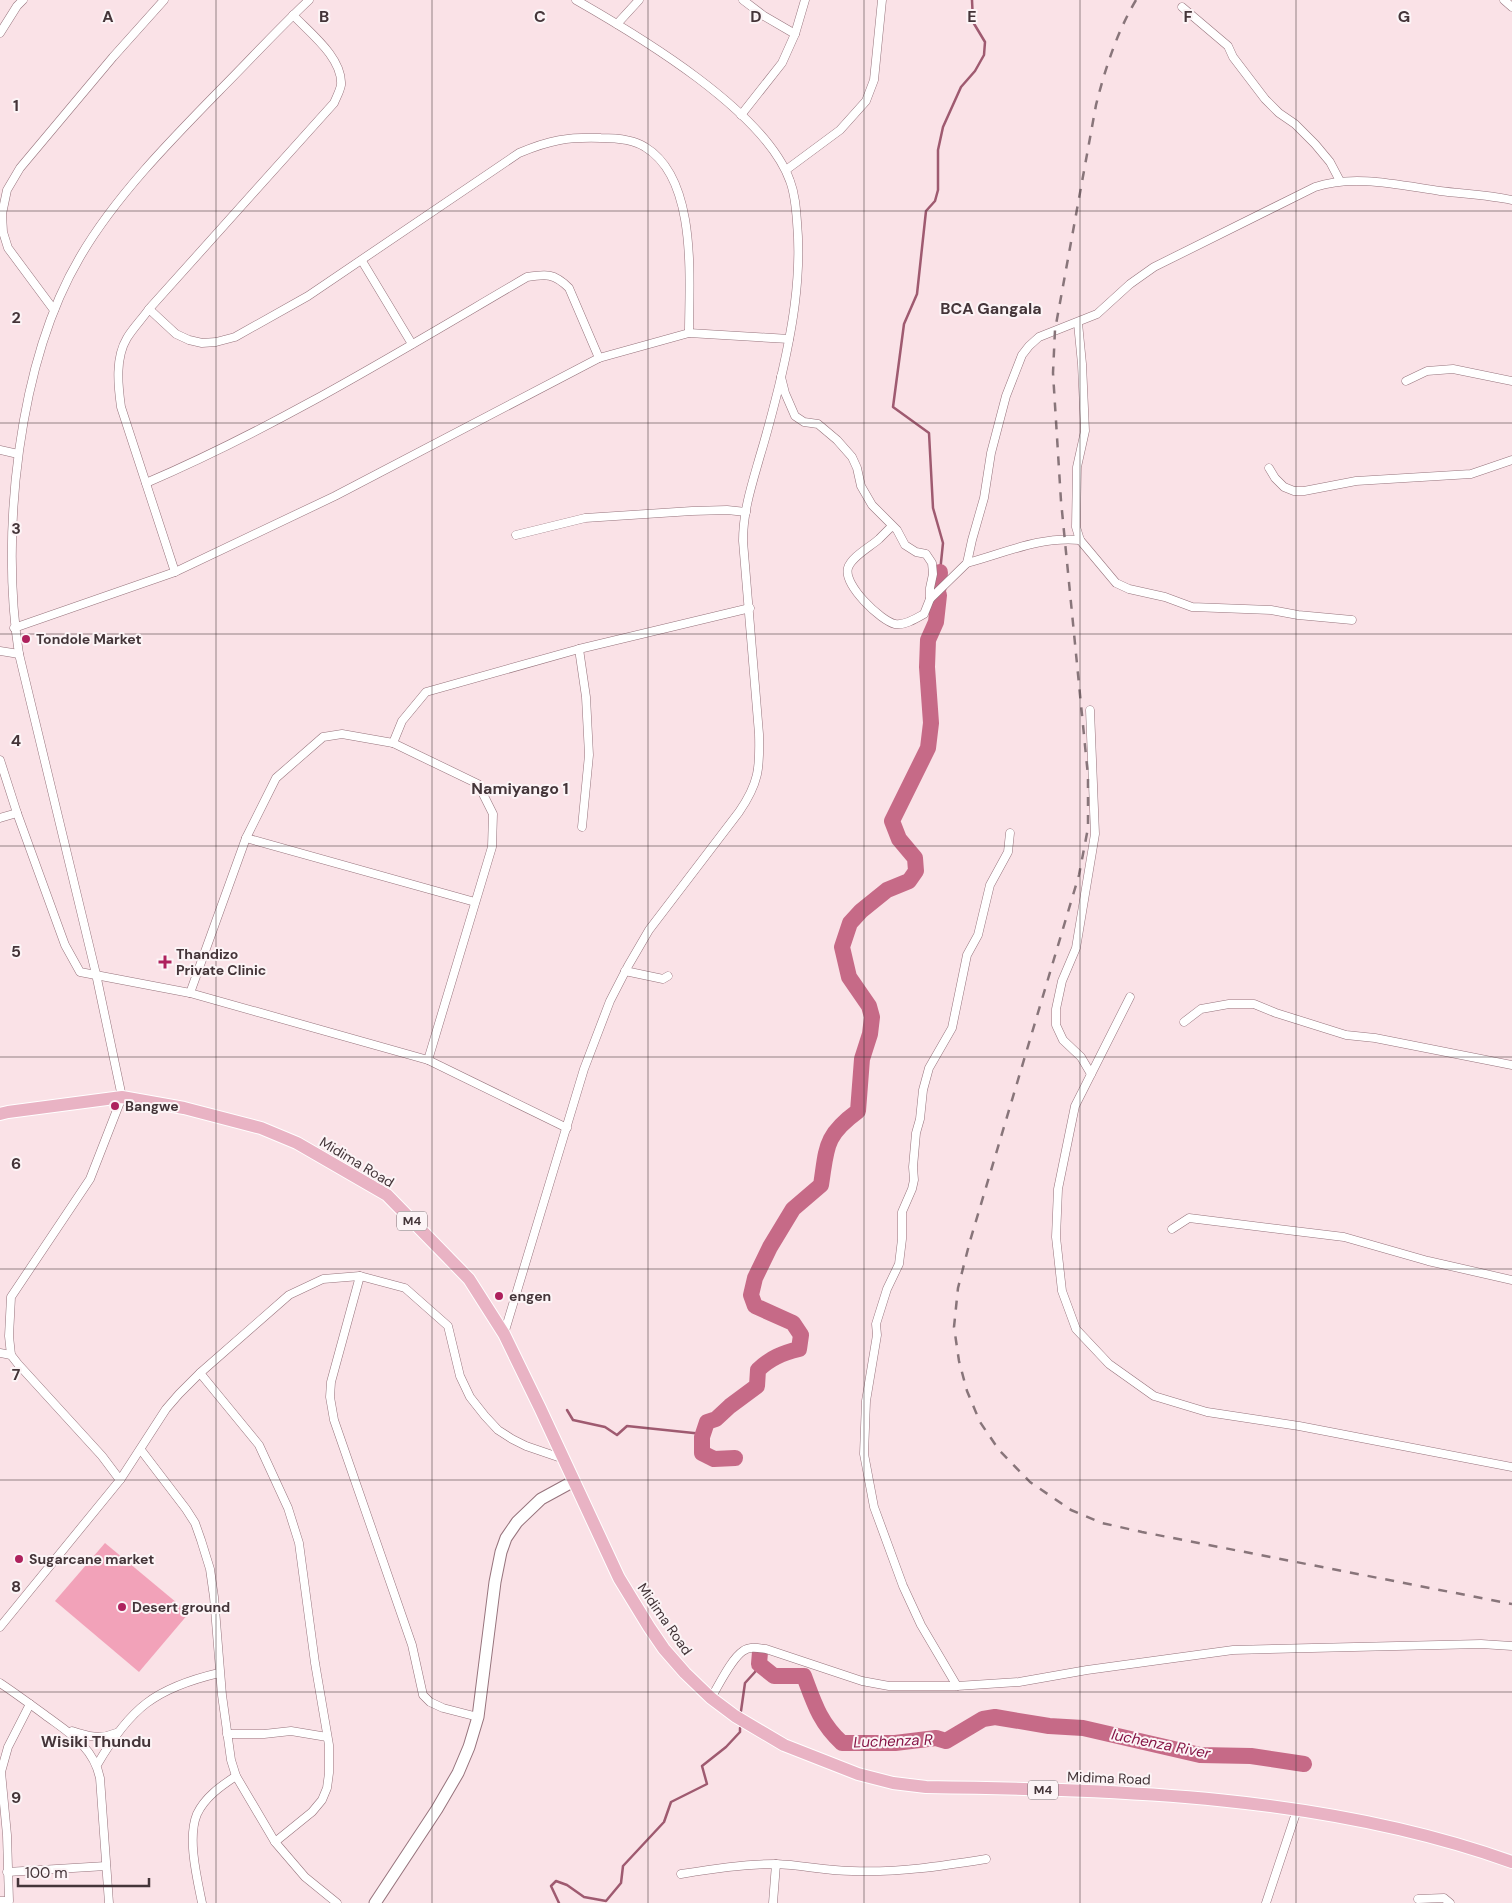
<svg xmlns="http://www.w3.org/2000/svg" width="1512" height="1903" font-family="'DM Sans',sans-serif">
<rect width="100%" height="100%" fill="#fae2e7"/>
<path fill="#f2a2b9" d="M105 1543 189 1613 139 1672 55 1601Z"/>
<g fill="none" stroke-linecap="round" stroke-linejoin="round">
<g stroke="#9f5a70" stroke-width="2.5">
<path d="M940 572 943 543 933 508 929 433 893 407 904 324 917 294 926 211 935 201 938 190V150L943 127 961 87 975 71 984 55 985 42 973 22 972 0"/>
<path d="M567 1410 573 1420 605 1427 617 1435 627 1426 703 1434"/>
<path d="M741 1711 745 1683 755 1672 759 1664"/>
<path d="M559 1903 551 1886 556 1881 567 1885 584 1897 606 1901 621 1883 623 1866 664 1822 671 1802 707 1784 702 1766 726 1747 740 1732V1728"/>
</g>
<g stroke="#c66a87" stroke-width="16">
<path d="M939 587 940 572"/>
<path d="M735 1458 714 1459 702 1453V1437L707 1422 716 1419 730 1406 757 1386 758 1370C770 1358 783 1353 799 1349L801 1335 793 1323 755 1306 751 1295 755 1278 770 1247 793 1209 821 1185C827 1147 824 1136 858 1111L862 1059 870 1034 872 1017 869 1006 849 977 842 947 850 923 861 911 887 890 909 881 916 871 915 858 899 839 892 821 928 748 931 723 927 667 928 640 936 622 939 595"/>
<path d="M760 1652 759 1664 774 1676H804C814 1703 820 1723 842 1743H895L936 1738 946 1741 983 1719 995 1717 1049 1726 1083 1728 1200 1755 1251 1756 1304 1764"/>
</g>
<g stroke="#96737c" stroke-width="9">
<g id="street">
<path d="M743 0 764 16 795 34"/>
<path d="M1504 0 1512 7"/>
<path d="M1182 7 1228 46 1233 57 1265 99 1279 113 1295 124 1315 144 1330 162 1340 181"/>
<path d="M617 24 639 0"/>
<path d="M0 33 17 6 23 0"/>
<path d="M741 115 782 63 795 34 805 0"/>
<path d="M786 170 840 130 866 101 874 80 882 0"/>
<path d="M362 261 412 344"/>
<path d="M149 309 334 103C336 98 340 91 341 85 343 58 310 33 293 15"/>
<path d="M54 310 8 248 3 232 2 214 7 190 20 168 113 57 164 0"/>
<path d="M1078 323 1082 364 1085 431 1077 467 1076 527 1080 540 1116 583 1129 589 1165 597 1192 607 1271 610 1298 615 1352 620"/>
<path d="M781 377 785 393 795 416 804 422 818 424 837 440 852 457 857 468 861 486 872 505 897 530 905 545 916 552 926 554 932 563 933 574 930 588V599L924 614C917 618 904 626 895 624 881 621 843 585 848 568 851 557 870 547 879 539 883 535 888 530 892 526"/>
<path d="M1406 381 1427 371 1453 369 1512 381"/>
<path d="M0 450 18 454"/>
<path d="M1269 468 1275 478 1284 487 1294 491H1304L1356 481 1471 474 1512 460"/>
<path d="M146 483C279 426 402 350 527 277 546 274 554 273 569 288L599 358"/>
<path d="M516 535 585 518 692 511 727 510 746 512"/>
<path d="M967 563C1005 553 1040 536 1080 540"/>
<path d="M175 572 121 407C118 385 115 358 127 338 133 328 142 319 149 309L176 334 189 340 202 343 216 342 235 337 308 296 519 153C550 140 567 137 601 138 615 138 633 139 645 147 698 179 689 280 689 333"/>
<path d="M930 599 967 563 972 540 984 498 991 453 1006 396 1022 355 1029 346 1039 337 1097 314 1130 284 1154 267 1315 187C1354 174 1399 185 1440 191 1464 194 1488 195 1512 200"/>
<path d="M14 628 175 572 335 496 599 358 689 333 789 339"/>
<path d="M579 649 586 697 589 755 582 827"/>
<path d="M0 651 19 654"/>
<path d="M1090 710 1095 834 1076 948 1062 981 1056 1009V1025L1063 1040 1081 1057 1091 1074"/>
<path d="M393 743 402 721 426 692 579 649 750 608"/>
<path d="M0 760 17 813 65 945 80 972 190 993 428 1060"/>
<path d="M0 818 17 813"/>
<path d="M246 838 475 902"/>
<path d="M625 971 663 979 668 976"/>
<path d="M190 993 246 838 276 778 323 737 342 734 393 743 478 784 493 814 492 847 428 1060 567 1128"/>
<path d="M1130 997 1075 1106 1058 1189 1056 1237 1062 1291 1076 1329 1109 1364 1154 1396 1207 1412 1299 1426 1512 1467"/>
<path d="M1184 1022 1201 1009 1229 1004H1254L1276 1013 1346 1035 1375 1038 1512 1065"/>
<path d="M1172 1229 1189 1218 1344 1237 1428 1261 1512 1280"/>
<path d="M360 1276 331 1382 330 1397 334 1420 412 1645 423 1695 430 1702 443 1708 478 1717"/>
<path d="M504 1334 584 1069 610 1001 628 966 649 930 739 812C759 783 760 768 759 734L743 541C743 511 752 484 760 456 767 433 773 410 779 386 792 332 802 277 797 222 796 208 795 194 790 181 765 111 639 36 576 0"/>
<path d="M0 1353 11 1355"/>
<path d="M200 1373 259 1445 288 1508 299 1543 315 1663 329 1745V1773L327 1788 322 1800 312 1812 275 1842"/>
<path d="M141 1450 186 1509 195 1523 201 1540 210 1569 214 1597 222 1695 231 1760 236 1776 275 1842 305 1877 337 1903"/>
<path d="M120 1480 102 1456 18 1364 11 1355 9 1336 11 1297 90 1179 122 1097 96 974 19 654C0 535 18 362 80 257 115 197 170 141 219 91 249 61 278 29 309 0"/>
<path d="M0 1627 120 1480 166 1409 179 1394 200 1373 289 1295 323 1279 360 1276 405 1288 448 1326 460 1376 470 1397 485 1416 498 1430 512 1439 526 1446 564 1459"/>
<path d="M0 1683C15 1693 30 1704 45 1715 69 1733 93 1746 100 1778L109 1903"/>
<path d="M957 1686 921 1625 903 1586 874 1507 864 1454 866 1401 877 1335 876 1324 887 1289 899 1264 902 1239V1212L912 1189 914 1180 913 1167 916 1133 920 1119 923 1090 929 1068 952 1028 967 955 978 935 990 885 1008 852 1010 833"/>
<path d="M711 1698C719 1685 731 1659 743 1651 750 1646 758 1648 766 1649L862 1681 889 1686H957L1019 1682 1087 1670 1233 1650 1481 1644 1512 1646"/>
<path d="M72 1731C87 1736 100 1740 116 1733"/>
<path d="M227 1734H264L291 1731 327 1737"/>
<path d="M97 1765C130 1708 155 1688 219 1673"/>
<path d="M7 1872 106 1866"/>
<path d="M681 1874C712 1869 744 1864 776 1864 802 1865 827 1871 852 1871 897 1873 942 1866 986 1859"/>
<path d="M1418 1899 1444 1898 1450 1903"/>
<path d="M0 1901H9L7 1835 1 1772 8 1747 30 1704"/>
<path d="M202 1903C197 1878 187 1838 197 1814 205 1797 221 1786 236 1776"/>
<path d="M773 1903 776 1864"/>
<path d="M1266 1903 1297 1810"/>
</g>
</g>
<g stroke="#96737c" stroke-width="13">
<path id="secondary" d="M375 1903 437 1809 458 1773 469 1747 478 1717 495 1582 501 1552 506 1538 517 1522 541 1499 574 1481"/>
</g>
<g stroke="#fff" stroke-width="14">
<path id="primary" d="M0 1114 8 1112 122 1097 184 1108 261 1128 297 1143 387 1195 469 1279 504 1334 540 1408 619 1578 649 1627 664 1649 685 1673 711 1698 735 1716 784 1745 858 1774 893 1783 926 1787C1123 1790 1325 1795 1512 1862"/>
</g>
<use href="#street" stroke="#fff" stroke-width="8"/>
<use href="#secondary" stroke="#fff" stroke-width="11"/>
<use href="#primary" stroke="#e9b3c4" stroke-width="12"/>
<path stroke="#88757a" stroke-width="2.5" stroke-dasharray="9 9" stroke-linecap="butt" d="M1136 0C1117 32 1105 69 1096 105L1055 330 1053 373 1061 501 1088 776V828L1079 875 970 1241 958 1288 954 1327 959 1361 967 1391 980 1422 999 1450 1030 1482 1071 1510 1102 1523 1142 1532 1512 1604"/>
</g>
<path fill="none" stroke="#443539" stroke-width="1" stroke-opacity="0.55" d="M216 0V1903M432 0V1903M648 0V1903M864 0V1903M1080 0V1903M1296 0V1903M0 211H1512M0 423H1512M0 634H1512M0 846H1512M0 1057H1512M0 1269H1512M0 1480H1512M0 1692H1512"/>
<g fill="#ae215d" stroke="#fcf4f6" stroke-width="2">
<circle cx="26" cy="639" r="5"/>
<path d="M162.5 954.5h5v5h5v5h-5v5h-5v-5h-5v-5h5z"/>
<circle cx="115" cy="1106" r="5"/>
<circle cx="499" cy="1296" r="5"/>
<circle cx="19" cy="1559" r="5"/>
<circle cx="122" cy="1607" r="5"/>
</g>
<g text-anchor="middle" stroke-width="4" stroke-linejoin="round" paint-order="stroke">
<g fill="#fcf4f6" stroke="#7b6e72" stroke-width="1">
<rect x="397" y="1211.5" width="30" height="19" rx="4"/>
<rect x="1028" y="1780.5" width="30" height="19" rx="4"/>
</g>
<g font-size="12" font-weight="bold" fill="#443539">
<text x="412" y="1225">M4</text>
<text x="1043" y="1794">M4</text>
</g>
<g font-size="14" font-weight="bold" fill="#443539" stroke="#fcf4f6" text-anchor="start">
<text x="36" y="644">Tondole Market</text>
<text x="176" y="959">Thandizo<tspan x="176" dy="16">Private Clinic</tspan></text>
<text x="125" y="1111">Bangwe</text>
<text x="509" y="1301">engen</text>
<text x="29" y="1564">Sugarcane market</text>
<text x="132" y="1612">Desert ground</text>
</g>
<g font-size="14" fill="#443539" stroke="#fcf4f6">
<text transform="translate(357 1162) rotate(31)" y="5">Midima Road</text>
<text transform="translate(665 1619) rotate(55)" y="5">Midima Road</text>
<text transform="translate(1109 1778) rotate(2)" y="5">Midima Road</text>
</g>
<g font-size="15" font-style="italic" fill="#861546" stroke="#fcf4f6">
<text transform="translate(893 1741) rotate(-2)" y="5">Luchenza R</text>
<text transform="translate(1161 1744) rotate(11)" y="5">luchenza River</text>
</g>
<g font-size="16" font-weight="bold" fill="#443539" stroke="#fcf4f6">
<text x="991" y="314">BCA Gangala</text>
<text x="520" y="794">Namiyango 1</text>
<text x="96" y="1747">Wisiki Thundu</text>
</g>
</g>
<g font-size="16" text-anchor="middle" font-weight="bold" fill="#443539" stroke="#fcf4f6" stroke-width="4" stroke-linejoin="round" paint-order="stroke">
<text x="108" y="22">A</text>
<text x="324" y="22">B</text>
<text x="540" y="22">C</text>
<text x="756" y="22">D</text>
<text x="972" y="22">E</text>
<text x="1188" y="22">F</text>
<text x="1404" y="22">G</text>
<text x="16" y="111">1</text>
<text x="16" y="323">2</text>
<text x="16" y="534">3</text>
<text x="16" y="746">4</text>
<text x="16" y="957">5</text>
<text x="16" y="1169">6</text>
<text x="16" y="1380">7</text>
<text x="16" y="1592">8</text>
<text x="16" y="1803">9</text>
</g>
<path d="M18 1878v8h131v-8" fill="none" stroke="#443539" stroke-width="2.5"/>
<text x="25" y="1878" font-size="15" fill="#443539" stroke="#fcf4f6" stroke-width="4" paint-order="stroke">100 m</text>
</svg>
